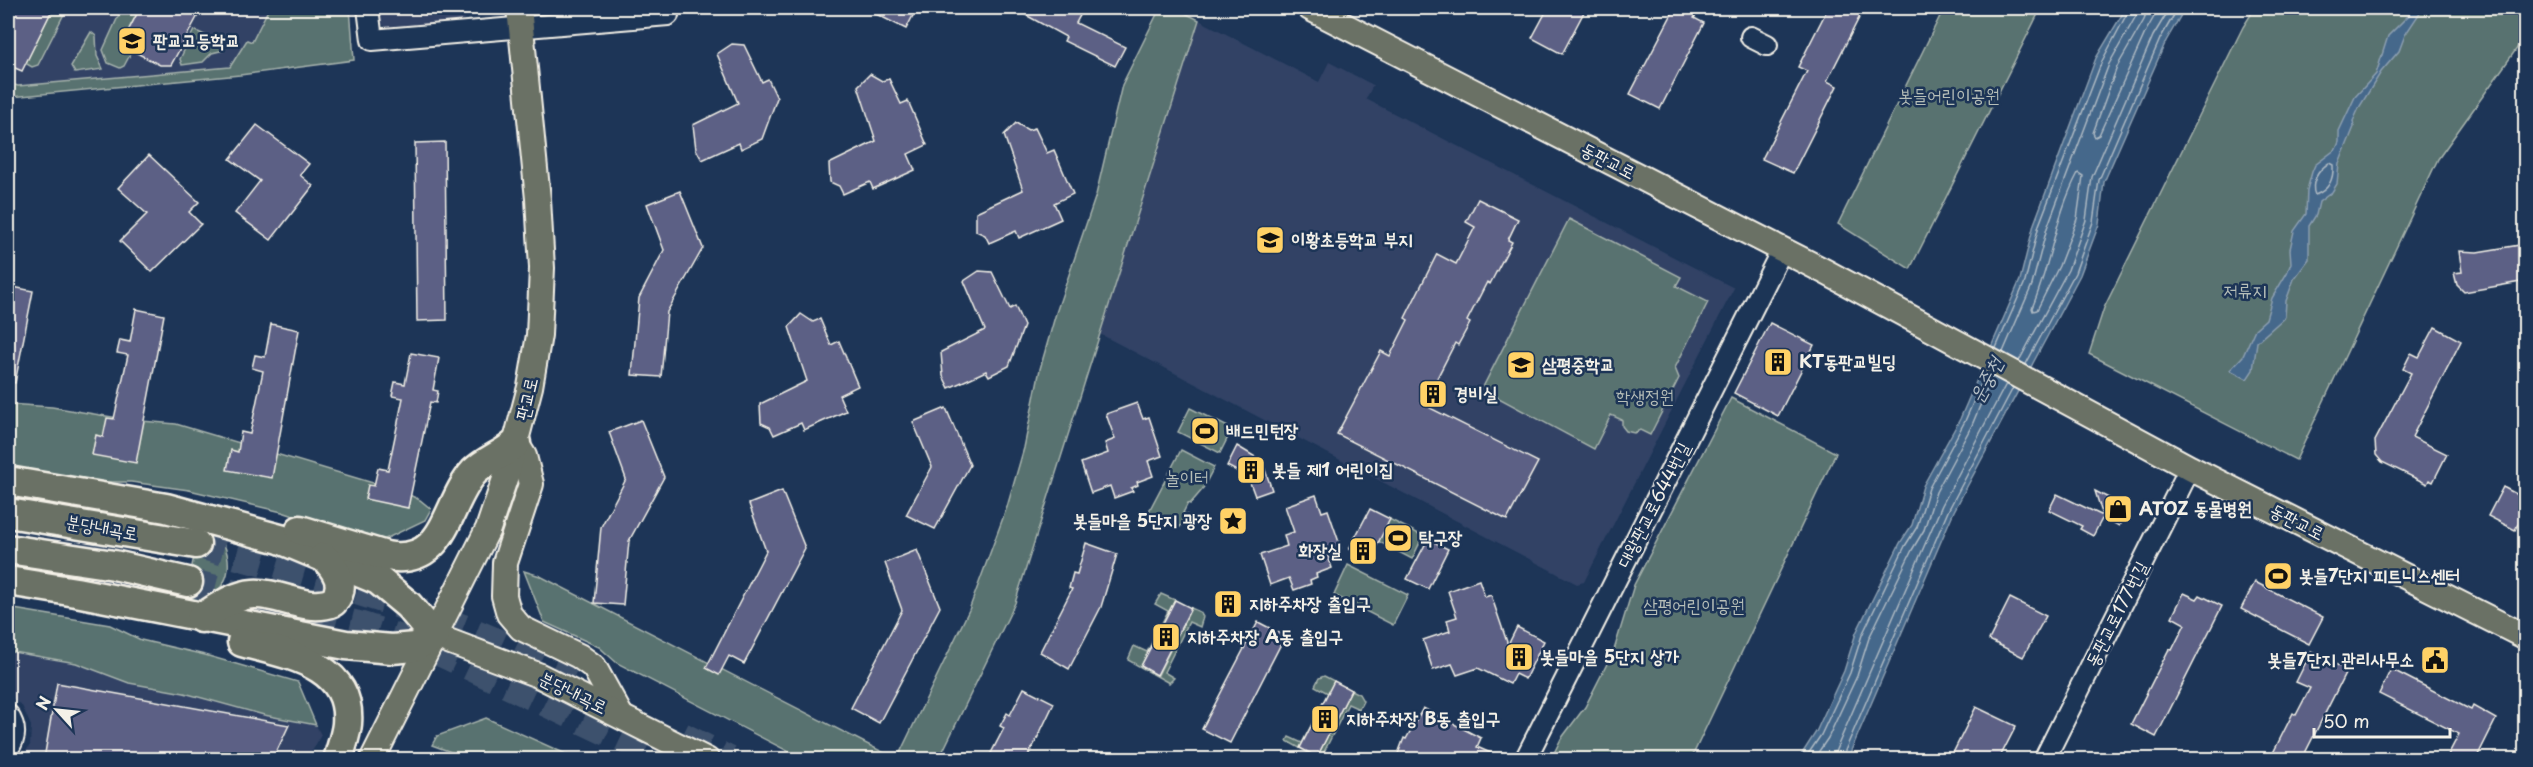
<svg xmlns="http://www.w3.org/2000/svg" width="2533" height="767" font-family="'Playpen Sans','Poor Story',sans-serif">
<rect width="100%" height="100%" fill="#1d3557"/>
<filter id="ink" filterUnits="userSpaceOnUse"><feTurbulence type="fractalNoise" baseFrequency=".0167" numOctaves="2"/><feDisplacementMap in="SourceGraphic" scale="12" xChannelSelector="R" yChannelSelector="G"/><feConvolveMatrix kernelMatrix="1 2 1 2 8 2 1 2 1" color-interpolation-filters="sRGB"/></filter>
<g filter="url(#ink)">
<g fill="#304265">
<path d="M8 8H272L240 75 11 97 8 95Z"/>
<path d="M375 8H474L470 15 459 22 391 29 379 23Z"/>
<path d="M1199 20 1319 82 1329 62 1373 85 1366 99 1734 288 1584 582 1577 584 1098 333Z"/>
<path d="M8 651 76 663 129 683 184 693 264 715 316 725 321 735 308 759H21L30 745 31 726 22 706 8 695Z"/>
</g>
<g fill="#58726f" stroke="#a6b2ac" stroke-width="1.5">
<path d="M53 8H67L38 65 32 67 25 63Z"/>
<path d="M122 8H140L121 44 132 51 124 66 120 68 108 63 103 50Z"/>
<path d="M269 8H350L354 60 240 75 11 97 8 95V83L18 86 230 67 247 40 252 42Z"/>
<path d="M1160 8H1175L1199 20 1015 603 939 759H897L969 610 1007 507 1024 448 1040 369 1056 313 1096 195 1122 85Z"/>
<path d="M1944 8H2041L1910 269 1838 224Z"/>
<path d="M2255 8H2525V37L2438 159 2296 460 2089 354 2104 308 2243 27Z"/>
<path d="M194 30 225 45 233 33 224 50 212 53 203 62 182 65 180 59Z"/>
<path d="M91 32 96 36 97 56 103 69 75 73 71 66Z"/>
<path d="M1569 219 1681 277 1676 286 1708 302 1675 368 1679 378 1650 435 1640 430 1634 433 1626 431 1622 426V420L1611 415 1594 449 1482 389Z"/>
<path d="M1731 398 1836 453 1691 759H1551L1561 739 1585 707 1614 650 1634 585Z"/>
<path d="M8 404 52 407 130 420 176 424 403 492 420 500 431 509 425 520 377 543 282 512 189 490 131 482H103L8 468Z"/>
<path d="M1190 408 1232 429 1220 453 1178 432Z"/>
<path d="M1181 450 1214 467 1202 490 1190 504 1188 503 1183 513 1187 515 1180 527 1149 511Z"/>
<path d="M1385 517 1423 536 1412 559 1374 539Z"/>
<path d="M200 528 218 533C236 562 231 590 198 603L185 599Z"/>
<path d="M1348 565 1408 595 1393 625 1334 595Z"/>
<path d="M524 571 540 576 896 759H803L617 663 599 647 544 622Z"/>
<path d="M1161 594 1175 600 1141 666 1158 675 1191 608 1200 612 1203 617 1200 627 1189 622 1164 672 1174 678 1169 683 1128 660 1134 646 1147 652 1168 611 1155 604Z"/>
<path d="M8 608 110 625 141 640 205 655 298 682 316 725 264 715 184 693 129 683 76 663 8 651Z"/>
<path d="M1324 676 1334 681 1300 748 1317 757 1351 690 1359 694 1363 701 1359 709 1348 704 1323 754 1333 759H1319L1287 741 1289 737 1302 743 1328 693 1315 686 1319 678Z"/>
<path d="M486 718 577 759H470L432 745 437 736Z"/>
</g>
<g fill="#45678b" stroke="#8b9eb0" stroke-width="1.5">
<path d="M2126 8H2185L2166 41 2104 182 2099 224 2080 275 1954 511 1850 753 1846 759 1798 760 1816 732 1844 671 1856 633 1900 543 1912 525 1923 486 1960 419 2020 280 2034 224 2096 58Z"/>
<path d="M2411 8H2423L2405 35 2399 51 2381 72 2360 106 2353 121 2354 127 2339 164 2337 184 2332 192 2319 202 2316 215 2309 226V259L2294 279 2286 301 2285 317 2257 342 2253 370 2247 379 2230 370 2243 356 2255 329 2266 319 2272 298 2287 273 2291 263 2290 249 2294 231 2306 214 2307 190 2312 172 2315 165 2336 149 2339 142V131L2355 97 2376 74 2388 36 2409 15Z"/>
</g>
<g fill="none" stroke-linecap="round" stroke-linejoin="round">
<g stroke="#aebac3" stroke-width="1.5">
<path d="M2147 8 2144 20 2117 67 2093 133 2095 137 2099 135 2146 31 2159 8"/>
<path d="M2329 163 2333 165C2334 180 2329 190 2315 195 2310 183 2318 170 2329 163Z"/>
<path d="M2078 173 2083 176 2077 219 2059 266 2037 310 2033 311 2032 308C2051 264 2055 216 2078 173Z"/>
<path d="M1996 348 2025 282 2039 225 2102 61 2130 8"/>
<path d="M2003 352 2032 285 2047 228 2109 64 2136 16 2138 8"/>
<path d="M2019 361 2068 270 2086 220 2092 177 2153 36 2170 8"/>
<path d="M2026 364 2075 273 2093 222 2099 180 2160 39 2178 8"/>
<path d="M1804 760 1821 735 1850 673 1862 635 1905 546 1917 527 1929 488 1965 421 1986 373"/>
<path d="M1813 760 1828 738 1857 676 1869 638 1912 550 1924 530 1936 492 1972 425 1992 377"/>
<path d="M1833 760 1835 752 1942 505 2006 384"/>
<path d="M1841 760 1949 509 2013 388"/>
</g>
</g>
<g fill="#5c6085" stroke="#f4f1e8" stroke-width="1.5">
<path d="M8 8H53L22 71 8 65Z"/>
<path d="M140 8H202L171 65H160L121 45Z"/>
<path d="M864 8H917L906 29Z"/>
<path d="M1013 8H1084L1076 23 1125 47 1115 66 1064 41 1066 37Z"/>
<path d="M1548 8H1586L1562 54 1532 38Z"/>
<path d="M1675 8H1700L1694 18 1704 23 1660 109 1630 94Z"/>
<path d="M1828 8H1864L1827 81 1837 86 1793 173 1762 159 1807 71 1798 67Z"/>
<path d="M732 44 744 45 762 82 768 79 777 98 762 139 741 149 739 143 702 160 696 149 693 125 738 103 717 54Z"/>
<path d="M870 74 882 81 889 79 901 104 908 101 927 145 908 154 915 170 873 189 870 182 843 194 839 186 830 182 829 164 876 141 858 86Z"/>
<path d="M1016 123 1028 130 1035 128 1047 153 1054 150 1073 194 1054 203 1061 219 1019 238 1016 231 989 243 985 235 976 231V212L1023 190 1004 135Z"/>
<path d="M257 125 309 164 300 175 313 186 271 240 235 213 260 181 230 159Z"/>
<path d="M445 142 447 320 417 321 415 143Z"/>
<path d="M149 155 199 202 189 212 201 224 152 272 120 241 147 214 118 188Z"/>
<path d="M680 191 703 248 667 312 661 377 632 375 639 298 664 250 647 204Z"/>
<path d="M1478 199 1518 219 1508 240 1512 242 1490 284 1487 282 1467 321 1470 323 1458 345 1455 343 1432 388 1439 391 1430 408 1538 462 1507 520 1337 434 1381 351 1390 356 1408 320 1405 318 1437 254 1456 264 1475 227 1466 222Z"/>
<path d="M2526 244V281L2464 292 2457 285 2454 273 2462 272 2459 251 2477 252Z"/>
<path d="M979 271 992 272 1010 309 1015 306 1024 326 1009 366 989 376 986 371 949 388 943 376 941 352 985 330 964 281Z"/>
<path d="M8 286 33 291 15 383 8 382Z"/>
<path d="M136 309 164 315 136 463 92 455 96 435 103 437 107 418 114 419 128 355 117 353 120 340 130 342Z"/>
<path d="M801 314 813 322 820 319 831 345 839 341 858 386 839 395 846 411 804 430 801 423 774 435 770 427 761 423 760 404 807 381 789 327Z"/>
<path d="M1770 323 1814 345 1778 416 1734 393Z"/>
<path d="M271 324 299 330 272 478 227 470 231 450 238 452 241 432 250 434 263 371 252 368 255 355 265 357Z"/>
<path d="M2435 327 2461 341 2412 437 2447 454 2433 482 2429 480 2427 484 2382 462 2376 455 2375 441 2411 373 2403 369 2411 353 2419 357Z"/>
<path d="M411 353 439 358 433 390 438 391 436 403 430 402 408 508 365 499 368 485 374 486 378 468 388 470 403 398 392 396 395 382 405 384Z"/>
<path d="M1137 403 1143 419 1149 417 1162 456 1148 461 1153 476 1137 482 1138 485 1131 488 1133 491 1114 498 1110 486 1091 493 1081 463 1108 453 1105 443 1115 439 1106 414Z"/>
<path d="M946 408 970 465 935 529 906 515 932 467 913 422Z"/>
<path d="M641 420 664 477 629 541 623 605 594 603 601 527 626 479 609 432Z"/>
<path d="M1237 446 1262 461 1272 490 1255 496 1248 477 1227 466Z"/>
<path d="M2503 487 2526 499V525L2519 522 2515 530 2488 516Z"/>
<path d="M782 491 805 548 744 664 729 656 719 675 706 668 766 551 749 504Z"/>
<path d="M2095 491 2128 508 2119 526 2103 517 2093 536 2080 529 2082 526 2049 510 2057 494 2103 516Z"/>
<path d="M1316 495 1322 512 1328 510 1341 548 1327 553 1332 568 1316 574 1317 577 1310 580 1311 584 1294 590 1289 578 1270 585 1260 555 1287 546 1284 535 1294 532 1285 506Z"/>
<path d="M1370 509 1390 519 1370 559 1349 549Z"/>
<path d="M1428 539 1448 549 1428 589 1407 579Z"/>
<path d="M1086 543 1117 554 1101 607 1069 669 1040 652 1072 589 1069 588 1073 573 1077 574Z"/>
<path d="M917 550 940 607 879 723 851 708 902 610 885 563Z"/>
<path d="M1479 580 1485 597 1491 595 1508 645 1517 627 1544 641 1525 679 1515 674 1510 684 1478 668 1457 675 1452 664 1433 670 1423 640 1450 631 1447 620 1457 617 1448 591Z"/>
<path d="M2255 582 2323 617 2309 644 2241 609Z"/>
<path d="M2184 593 2197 599 2200 595 2222 606 2156 737 2131 724 2169 649 2172 650 2185 624 2172 617Z"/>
<path d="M2010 598 2046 616 2023 657 1989 640Z"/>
<path d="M1175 600 1191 608 1157 675 1141 666Z"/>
<path d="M1258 622 1285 636 1230 743 1202 729Z"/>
<path d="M2311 652 2347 670 2302 759H2270L2293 713 2296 715 2310 688 2296 682Z"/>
<path d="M2391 669 2471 710 2473 706 2496 719 2476 759H2446L2459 734 2379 694Z"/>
<path d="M1334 681 1351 690 1317 757 1300 748Z"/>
<path d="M57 683 289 725 273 759H44Z"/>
<path d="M1024 688 1054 703 1035 743 1026 759H988L1004 728 1000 726 1007 713 1010 715Z"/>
<path d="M1976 707 2016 726 1999 759H1950Z"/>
<path d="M1423 708 1481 738 1477 747 1504 759H1396L1404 738 1406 739Z"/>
</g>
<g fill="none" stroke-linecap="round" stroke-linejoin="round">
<g stroke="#3d516d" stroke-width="28" stroke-dasharray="28 14" stroke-linecap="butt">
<path d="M196 544C287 570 380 595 468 630 504 644 538 662 572 680"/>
<path d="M188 582 359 625 435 650 666 760"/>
<path d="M682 736 729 760"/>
</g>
<g stroke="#f4f1e8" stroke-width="24">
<g id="minor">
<path d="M368 8 372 40 668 15V8"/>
<path d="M1751 37 1767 45"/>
<path d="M8 715C16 727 16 738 8 749"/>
<path d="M1525 760 1782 250"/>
<path d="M2044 760 2190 468"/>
</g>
</g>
<g stroke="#f4f1e8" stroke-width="28">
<g id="major">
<path d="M1310 8 1824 271 2190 468 2526 637"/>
<path d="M516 443 524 456 531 484 505 563 504 596 509 614 521 628 579 656 594 667 621 716"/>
<path d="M435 636 538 675 707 760"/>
<path d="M372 760 488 529 509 467 530 387 539 335 542 268 538 199 519 8"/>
</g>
</g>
<g stroke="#f4f1e8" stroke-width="33">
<g id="highway">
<path d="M8 481 166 508 280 539 378 580 408 605 435 636 415 647 392 649 346 645 76 592 8 581"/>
<path d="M8 513 196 544"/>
<path d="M300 530 386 556C447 567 445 504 474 472 486 460 503 455 516 443"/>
<path d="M8 549 114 565 188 582"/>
<path d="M201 618C216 609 235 595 253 594 279 592 307 613 333 602 347 586 337 570 324 557"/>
<path d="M242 642C286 654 352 663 347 724 346 735 341 748 338 760"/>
</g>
</g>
<use href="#minor" stroke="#1d3557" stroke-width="20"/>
<use href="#major" stroke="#6b7165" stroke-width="24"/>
<use href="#highway" stroke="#6b7165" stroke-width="28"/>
</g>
</g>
<defs>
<g id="school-square" transform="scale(1.5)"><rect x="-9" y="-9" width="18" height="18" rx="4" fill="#ffd166" stroke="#1d3557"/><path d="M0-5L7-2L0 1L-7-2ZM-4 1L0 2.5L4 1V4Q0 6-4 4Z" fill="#111"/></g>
<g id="building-square" transform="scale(1.5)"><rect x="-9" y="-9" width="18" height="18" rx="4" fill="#ffd166" stroke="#1d3557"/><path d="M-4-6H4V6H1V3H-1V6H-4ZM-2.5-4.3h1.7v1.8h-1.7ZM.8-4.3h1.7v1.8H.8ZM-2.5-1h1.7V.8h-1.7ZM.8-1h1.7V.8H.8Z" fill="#111"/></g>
<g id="stadium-square" transform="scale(1.5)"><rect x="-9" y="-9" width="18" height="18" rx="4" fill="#ffd166" stroke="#1d3557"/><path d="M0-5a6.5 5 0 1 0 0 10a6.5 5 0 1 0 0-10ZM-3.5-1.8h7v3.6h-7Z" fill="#111"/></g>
<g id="shop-square" transform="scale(1.5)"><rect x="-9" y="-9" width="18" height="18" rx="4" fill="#ffd166" stroke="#1d3557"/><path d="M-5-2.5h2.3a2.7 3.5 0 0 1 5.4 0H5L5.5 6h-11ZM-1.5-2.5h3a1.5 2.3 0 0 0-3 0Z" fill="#111"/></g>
<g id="sight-square" transform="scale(1.5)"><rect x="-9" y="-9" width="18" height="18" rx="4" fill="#ffd166" stroke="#1d3557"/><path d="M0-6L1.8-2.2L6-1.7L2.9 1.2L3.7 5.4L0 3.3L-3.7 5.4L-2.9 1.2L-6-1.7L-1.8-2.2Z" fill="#111"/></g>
<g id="civic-square" transform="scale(1.5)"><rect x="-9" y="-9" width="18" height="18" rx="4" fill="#ffd166" stroke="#1d3557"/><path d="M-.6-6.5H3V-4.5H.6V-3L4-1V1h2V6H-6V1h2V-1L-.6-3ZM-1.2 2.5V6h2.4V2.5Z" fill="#111"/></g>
</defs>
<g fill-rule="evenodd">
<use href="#school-square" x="132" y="41"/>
<use href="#school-square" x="1270" y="240"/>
<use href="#building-square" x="1778" y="362"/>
<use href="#school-square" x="1521" y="365"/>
<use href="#building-square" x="1433" y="394"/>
<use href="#stadium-square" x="1205" y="431"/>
<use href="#building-square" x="1251" y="470"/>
<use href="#shop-square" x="2118" y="509"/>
<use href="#sight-square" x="1233" y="521"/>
<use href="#stadium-square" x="1398" y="538"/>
<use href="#building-square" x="1363" y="551"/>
<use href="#stadium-square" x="2278" y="576"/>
<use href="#building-square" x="1228" y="604"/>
<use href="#building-square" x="1166" y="637"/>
<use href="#building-square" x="1519" y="657"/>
<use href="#civic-square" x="2435" y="660"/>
<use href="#building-square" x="1325" y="719"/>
</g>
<g text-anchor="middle" stroke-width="5" stroke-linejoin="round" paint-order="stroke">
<g font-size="18" font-weight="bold" fill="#f4f1e8" stroke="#1d3557" text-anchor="start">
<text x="153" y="47">판교고등학교</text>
<text x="1291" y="246">이황초등학교 부지</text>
<text x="1799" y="368">KT동판교빌딩</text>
<text x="1542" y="371">삼평중학교</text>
<text x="1454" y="400">경비실</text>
<text x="1226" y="437">배드민턴장</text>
<text x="1272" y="476">봇들 제1 어린이집</text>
<text x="2139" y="515">ATOZ 동물병원</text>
<text x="1212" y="527" text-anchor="end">봇들마을 5단지 광장</text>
<text x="1419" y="544">탁구장</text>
<text x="1342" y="557" text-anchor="end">화장실</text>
<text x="2299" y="582">봇들7단지 피트니스센터</text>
<text x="1249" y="610">지하주차장 출입구</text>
<text x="1187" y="643">지하주차장 A동 출입구</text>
<text x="1540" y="663">봇들마을 5단지 상가</text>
<text x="2414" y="666" text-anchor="end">봇들7단지 관리사무소</text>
<text x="1346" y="725">지하주차장 B동 출입구</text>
</g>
<g font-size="18" fill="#b6beb8" stroke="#1d3557">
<text x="1949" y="102">봇들어린이공원</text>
<text x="2245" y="297">저류지</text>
<text x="1645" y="403">학생정원</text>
<text x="1187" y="484">놀이터</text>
<text x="1694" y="612">삼평어린이공원</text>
</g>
<g font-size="18" fill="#f4f1e8" stroke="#1d3557">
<text transform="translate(1608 161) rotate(27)" y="6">동판교로</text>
<text transform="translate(527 399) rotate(-77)" y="6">판교로</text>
<text transform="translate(1654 505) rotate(-63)" y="6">대왕판교로644번길</text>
<text transform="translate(2297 522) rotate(27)" y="6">동판교로</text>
<text transform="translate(102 528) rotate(10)" y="6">분당내곡로</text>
<text transform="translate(2117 614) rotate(-63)" y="6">동판교로177번길</text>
<text transform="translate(573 693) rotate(26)" y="6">분당내곡로</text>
</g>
<g font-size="20" font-style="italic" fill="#b7c1c7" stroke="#1d3557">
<text transform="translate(1986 380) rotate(-62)" y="7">운중천</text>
</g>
</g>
<rect width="2533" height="767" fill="none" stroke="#1d3557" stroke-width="30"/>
<rect x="15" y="15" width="2503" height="737" fill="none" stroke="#f4f1e8" stroke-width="2" filter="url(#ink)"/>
<g transform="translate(57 710) rotate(297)" stroke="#1d3557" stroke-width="4.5" paint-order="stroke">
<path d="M0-4.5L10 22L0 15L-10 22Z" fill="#f4f1e8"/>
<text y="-9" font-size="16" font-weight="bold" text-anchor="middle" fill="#f4f1e8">N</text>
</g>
<path d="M2314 728v9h136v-9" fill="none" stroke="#f4f1e8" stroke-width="3"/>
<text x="2323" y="728" font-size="18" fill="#f4f1e8" stroke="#1d3557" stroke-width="4.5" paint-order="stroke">50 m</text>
</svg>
